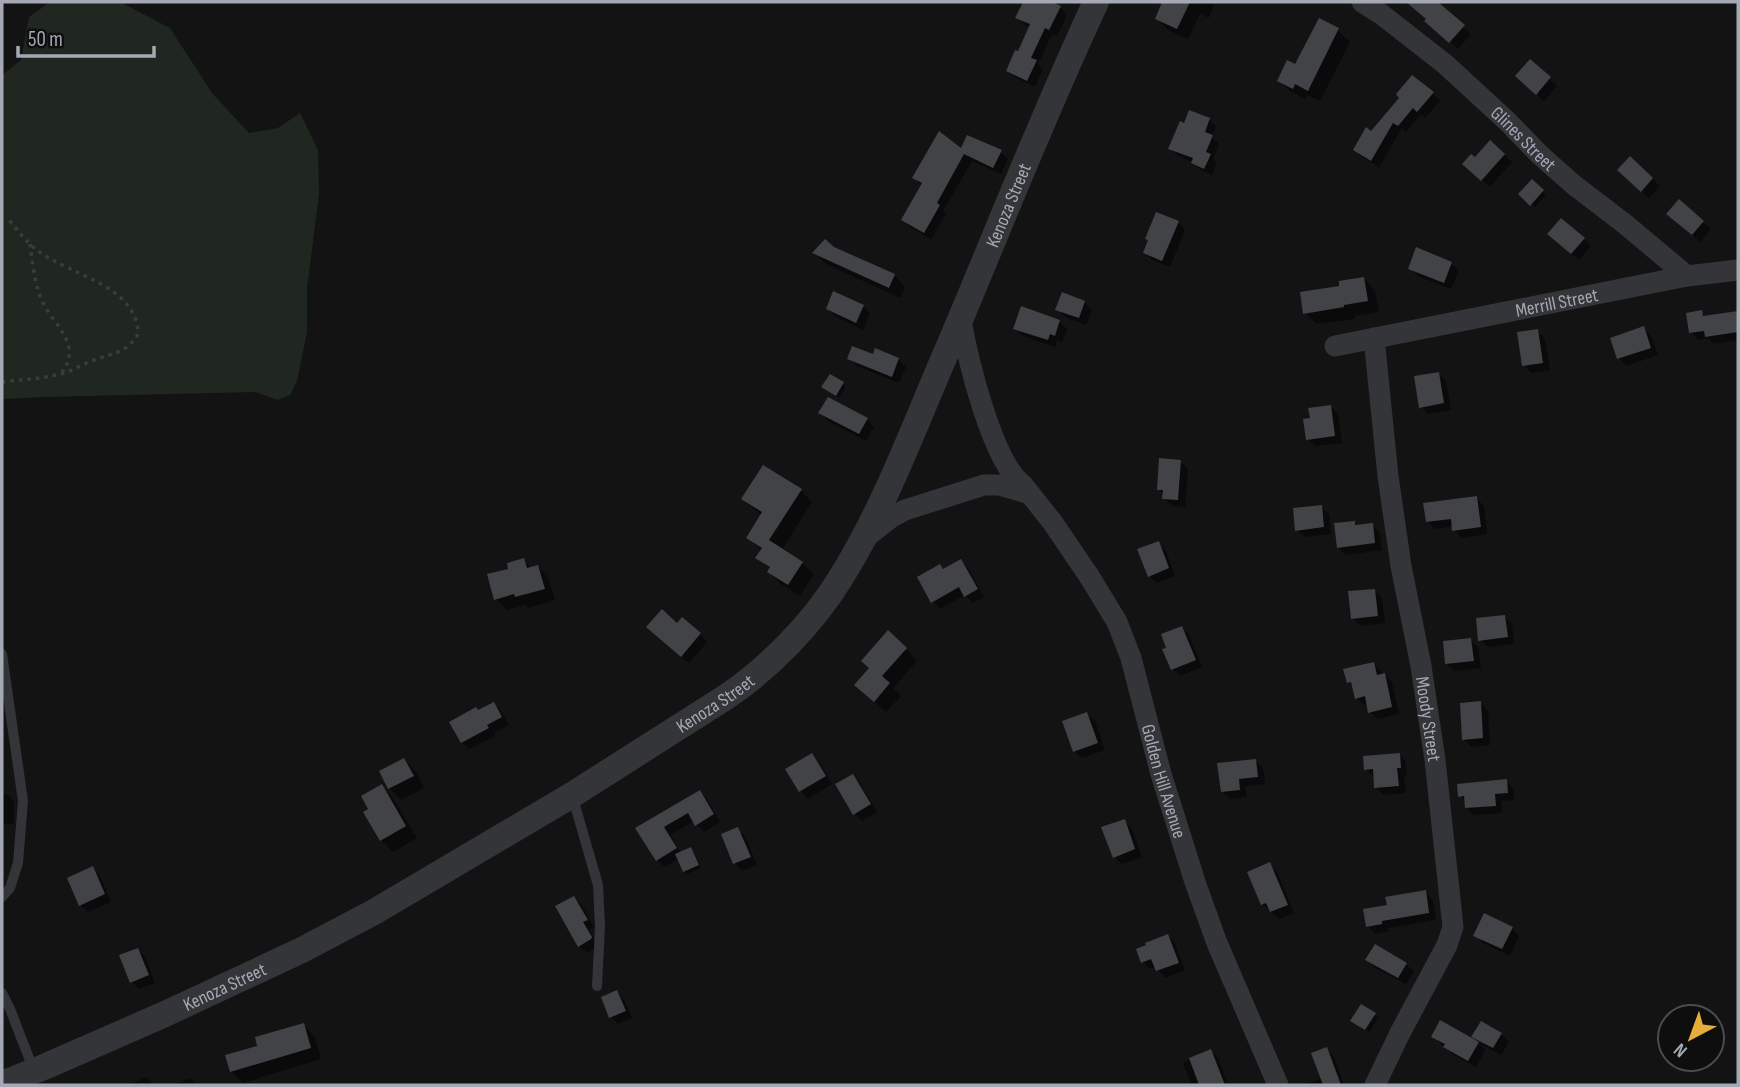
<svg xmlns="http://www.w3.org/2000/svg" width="1740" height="1087" font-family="'Sofia Sans Condensed',sans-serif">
<rect width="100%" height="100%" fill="#131314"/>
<path fill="#1f2720" d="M50 2H120L170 28 212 93 249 133 278 128 300 113 318 150 319 194 307 288V332L297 381 290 395 278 400 255 392 44 397 2 399V75L21 60 29 17Z"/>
<g fill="#0007">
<path d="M1034 2H1048L1060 7 1067 15 1057 36 1052 34 1038 64 1043 69 1035 87 1016 78 1008 71 1019 53 1030 27 1025 25 1017 17 1032 6Z"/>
<path d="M1164 2H1213L1214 3 1209 18 1200 14 1188 39 1168 30 1157 19Z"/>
<path d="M1419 2H1430L1471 34 1458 49 1434 28 1427 20 1414 7Z"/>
<path d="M1319 21 1338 30 1350 42 1320 101 1307 95 1305 99 1291 92 1279 80 1296 67Z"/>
<path d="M1530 62 1557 86 1544 101 1525 83Z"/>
<path d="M1433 94 1440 101 1425 118 1421 114 1406 132 1402 128 1379 167 1362 157 1355 150 1372 133Z"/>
<path d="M1209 120 1216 127 1212 137 1219 144 1213 159 1217 163 1212 175 1200 170 1193 162 1178 156 1170 148 1185 125Z"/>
<path d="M1490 142 1512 162 1490 187 1472 171 1475 159Z"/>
<path d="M962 151 1001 152 1008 159 1001 174 972 161 943 211 946 214 931 239 910 227 903 220 922 186 914 178Z"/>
<path d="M1630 158 1660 186 1649 198 1619 170Z"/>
<path d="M1532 182 1546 195 1535 207 1520 194Z"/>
<path d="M1679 201 1711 229 1700 242 1676 221Z"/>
<path d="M1178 222 1185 230 1170 267 1152 260 1145 253Z"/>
<path d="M1584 239 1591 246 1579 260 1557 242Z"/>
<path d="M814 253 894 275 905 287 900 298 826 264Z"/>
<path d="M1451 263 1459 271 1451 289 1418 276 1410 268Z"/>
<path d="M1364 279 1375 291 1379 312 1355 316V319L1317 324 1305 313 1341 287Z"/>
<path d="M1084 303 1092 310 1086 325 1065 317 1057 309Z"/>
<path d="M863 306 870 314 863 330 836 317 828 309Z"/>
<path d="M1701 312 1706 318 1738 313V340L1714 344 1708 338 1698 340 1691 332Z"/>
<path d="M1059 321 1067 329 1062 342 1057 340 1055 347 1023 336 1015 328Z"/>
<path d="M1643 328 1651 336 1658 355 1626 366 1619 358 1612 339Z"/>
<path d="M1537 331 1545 339 1550 370 1531 373 1524 365Z"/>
<path d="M874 357 898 360 906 367 899 383 857 366 849 359Z"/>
<path d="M1438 374 1446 381 1451 410 1428 414 1421 407Z"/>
<path d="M843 384 846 387 839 398 823 387Z"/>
<path d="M1331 407 1338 414 1342 443 1315 446 1308 439 1312 419Z"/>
<path d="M821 413 866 419 874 427 866 441 828 421Z"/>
<path d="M1180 461 1188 469 1185 507 1172 506 1164 498V495L1159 489Z"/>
<path d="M801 491 812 502 782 550 802 563 814 574 800 596 781 584 769 572 771 570 758 558 762 551 748 537 762 515 755 510 743 499Z"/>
<path d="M1476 498 1484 506 1487 534 1462 538 1454 530V526L1435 529 1427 521Z"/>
<path d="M1321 507 1329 514 1331 534 1305 537 1297 530Z"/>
<path d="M1354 522 1358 527 1372 525 1380 533 1382 550 1346 555 1338 547Z"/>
<path d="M1158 543 1166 551 1175 576 1157 583 1149 576Z"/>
<path d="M523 560 532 569 538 567 549 579 555 600 528 608 525 605 507 610 496 599 510 570Z"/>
<path d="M961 561 968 568 984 597 973 603 965 595 940 609 933 602 944 570Z"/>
<path d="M1375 591 1382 598 1385 623 1360 626 1353 618Z"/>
<path d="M1504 617 1512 624 1514 644 1488 647 1480 640Z"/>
<path d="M678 625 700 634 707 642 689 663 656 635Z"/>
<path d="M1182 628 1189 635 1202 667 1180 676 1172 669Z"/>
<path d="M1470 640 1478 647 1481 668 1454 671 1447 664Z"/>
<path d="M906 649 917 661 893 688 901 696 886 712 856 685Z"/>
<path d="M1373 664 1381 671 1382 675H1385L1392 682 1399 714 1377 719 1370 712 1368 704 1364 705 1356 698 1354 688 1348 682Z"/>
<path d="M1481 703 1488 711 1490 745 1471 747 1464 739Z"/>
<path d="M494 704 501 711 509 725 494 733 495 736 469 749 462 742 479 712Z"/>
<path d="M1087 714 1095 721 1105 750 1082 758 1074 751Z"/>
<path d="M1399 754 1406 762 1407 775H1404L1406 793 1383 795 1376 787 1373 776 1366 769Z"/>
<path d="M811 755 819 762 832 784 808 799 801 791 787 770Z"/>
<path d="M404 760 416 772 424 788 401 800 389 788Z"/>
<path d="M1255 761 1263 768 1265 784 1245 786 1247 797 1230 799 1222 791Z"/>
<path d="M853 776 860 783 877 812 862 821 854 813Z"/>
<path d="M1506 781 1514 789V800L1501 801 1502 813 1474 815 1467 808 1466 802 1460 796Z"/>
<path d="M382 786 393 798 417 838 393 852 381 840Z"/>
<path d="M700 792 707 799 720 822 704 832 694 821 670 835 681 853 691 849 694 852 701 868 687 874 684 871 679 858 665 867 657 860 637 829Z"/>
<path d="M2 794H7L14 802V824H2Z"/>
<path d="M1124 821 1132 829 1142 857 1122 864 1114 857Z"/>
<path d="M737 829 745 836 757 865 742 871 735 863Z"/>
<path d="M1269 864 1277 872 1294 913 1279 919 1262 904Z"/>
<path d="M93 868 100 876 111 902 88 912 80 905Z"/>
<path d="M1425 892 1433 900 1436 920 1388 928 1389 931 1375 934 1368 926 1389 907Z"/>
<path d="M574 898 582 905 594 928 590 930 598 947 587 953 579 946Z"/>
<path d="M1512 928 1519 936 1510 956 1483 943 1476 936Z"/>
<path d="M1168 936 1175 943 1185 970 1165 978 1156 967 1150 969 1143 962Z"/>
<path d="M138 950 145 957 155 983 139 989 132 982Z"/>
<path d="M1367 960 1406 964 1414 972 1406 984 1375 968Z"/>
<path d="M617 992 624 1000 632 1018 618 1024 611 1017Z"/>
<path d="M1374 1015 1378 1018 1369 1032 1355 1024Z"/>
<path d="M1441 1022 1479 1044 1473 1037 1481 1023 1501 1034 1509 1042 1501 1055 1479 1043 1485 1050 1476 1067 1453 1054 1433 1037Z"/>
<path d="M304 1025 315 1037 321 1059 243 1083 231 1071 259 1047Z"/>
<path d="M1326 1049 1334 1057 1344 1085H1307L1306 1084 1322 1078Z"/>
<path d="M1211 1051 1218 1058 1228 1085H1192L1183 1063Z"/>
<path d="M147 1077 154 1085H128Z"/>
<path d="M190 1078 197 1085H173Z"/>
</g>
<g fill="#424347">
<path d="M1023 2H1052L1061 6 1049 30 1045 28 1031 58 1037 60 1027 81 1006 71 1015 50 1018 51 1030 24 1015 18Z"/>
<path d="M1162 2H1190L1177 29 1155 19Z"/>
<path d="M1406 2H1438L1465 25 1449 43 1424 21 1426 19Z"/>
<path d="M1319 18 1339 28 1308 91 1295 84 1293 89 1277 81 1287 60 1295 64Z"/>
<path d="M1530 59 1551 77 1536 95 1515 76Z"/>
<path d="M1412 75 1434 92 1417 112 1413 108 1398 126 1393 123 1371 161 1353 150 1366 127 1371 131 1399 98 1396 94Z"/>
<path d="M1189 110 1210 118 1205 132 1213 135 1206 152 1211 154 1204 169 1191 163 1193 158 1168 149 1180 121 1184 123Z"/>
<path d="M939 131 961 148 967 135 1002 150 993 168 964 154 937 203 940 205 924 233 901 220 922 183 912 178Z"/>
<path d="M1490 140 1505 154 1481 181 1462 164 1471 154 1475 157Z"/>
<path d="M1630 156 1653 178 1641 192 1617 170Z"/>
<path d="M1532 179 1544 190 1530 206 1518 194Z"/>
<path d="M1679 199 1704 221 1692 235 1666 214Z"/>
<path d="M1156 212 1179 221 1162 261 1143 253 1148 240 1145 239Z"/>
<path d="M1561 218 1585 238 1571 254 1547 234Z"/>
<path d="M825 239 834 247 895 274 889 288 812 253Z"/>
<path d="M1416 247 1452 262 1444 283 1408 269Z"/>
<path d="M1364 277 1368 301 1344 305V307L1303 314 1300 292 1339 286V281Z"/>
<path d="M833 291 864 305 856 323 826 309Z"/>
<path d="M1062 292 1085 301 1079 318 1055 310Z"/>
<path d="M1021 306 1060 320 1055 336 1050 334 1048 340 1013 329Z"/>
<path d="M1702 310 1703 316 1738 311V332L1705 337 1704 331 1689 333 1686 313Z"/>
<path d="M1644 326 1651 348 1617 359 1610 338Z"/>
<path d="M1538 329 1543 363 1522 366 1517 332Z"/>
<path d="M852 346 873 354 875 348 899 358 892 377 847 359Z"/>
<path d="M1439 372 1444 403 1419 408 1414 376Z"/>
<path d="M830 374 844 382 836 396 821 387Z"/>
<path d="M828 397 868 418 859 434 818 413Z"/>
<path d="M1331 405 1335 436 1306 440 1303 419 1310 418 1308 408Z"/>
<path d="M1159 458 1181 460 1178 500 1162 499 1163 490H1157Z"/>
<path d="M763 465 802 489 769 540 803 562 788 585 767 572 770 567 755 558 762 548 746 538 762 512 741 499Z"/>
<path d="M1477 496 1481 527 1452 531 1451 519 1426 522 1423 503Z"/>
<path d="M1322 505 1324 527 1295 531 1293 508Z"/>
<path d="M1355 521V525L1373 523 1375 543 1337 548 1334 523Z"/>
<path d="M1159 541 1169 568 1148 577 1137 549Z"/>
<path d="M524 558 527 568 538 565 545 589 515 597 514 594 494 600 487 574 508 569 507 563Z"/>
<path d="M961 559 978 589 964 597 959 587 931 603 917 577 940 564 943 569Z"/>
<path d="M1375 589 1378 616 1351 619 1348 591Z"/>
<path d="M662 609 677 623 682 617 701 633 681 657 646 627Z"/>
<path d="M1505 615 1508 637 1478 641 1476 618Z"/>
<path d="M1182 626 1196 660 1171 670 1162 649 1166 648 1161 634Z"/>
<path d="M888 630 907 648 882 676 890 683 874 702 854 685 869 668 861 661Z"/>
<path d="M1471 638 1474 661 1445 664 1443 641Z"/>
<path d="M1374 662 1377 675 1385 673 1392 707 1368 713 1365 696 1355 699 1351 682 1347 683 1343 669Z"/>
<path d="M1481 701 1483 738 1462 740 1460 703Z"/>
<path d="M494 702 502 717 487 725 489 728 461 743 449 722 476 707 478 710Z"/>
<path d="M1087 712 1098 743 1073 752 1062 721Z"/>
<path d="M812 753 826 776 799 792 785 769Z"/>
<path d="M1400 753 1401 768H1397L1399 786 1374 788 1373 769 1364 770 1363 756Z"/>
<path d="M404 758 414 776 388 789 379 771Z"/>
<path d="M1256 759 1258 777 1239 779 1240 790 1221 792 1217 763Z"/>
<path d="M853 774 871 804 853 815 835 784Z"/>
<path d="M1507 779 1508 793 1495 794 1496 806 1465 808 1464 796 1458 797 1457 784Z"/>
<path d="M382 784 406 826 380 841 363 812 368 809 361 796Z"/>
<path d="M700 790 714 814 695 826 688 813 664 827 677 848 656 861 635 828Z"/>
<path d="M1125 819 1135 849 1113 858 1101 827Z"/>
<path d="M738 827 751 857 733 864 721 834Z"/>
<path d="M691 847 699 865 683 872 675 854Z"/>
<path d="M1270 862 1288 905 1270 912 1266 903 1261 905 1247 872Z"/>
<path d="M93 866 105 894 79 906 67 878Z"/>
<path d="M1426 890 1429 913 1382 921V924L1366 927 1363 909 1387 905 1385 897Z"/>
<path d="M574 896 588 920 583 922 592 937 591 939 578 947 555 906Z"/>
<path d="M1484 913 1513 927 1502 949 1473 936Z"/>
<path d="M1168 934 1179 963 1156 971 1151 959 1141 963 1136 949 1146 945 1145 943Z"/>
<path d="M1375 944 1407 963 1398 978 1365 960Z"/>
<path d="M138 948 149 975 130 983 119 955Z"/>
<path d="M617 990 626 1011 609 1018 601 997Z"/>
<path d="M1361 1004 1376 1013 1365 1030 1350 1021Z"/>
<path d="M1440 1020 1479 1042 1468 1061 1443 1047 1445 1044 1431 1037Z"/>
<path d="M1481 1021 1502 1033 1493 1048 1471 1037Z"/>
<path d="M304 1023 311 1048 230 1072 225 1055 257 1046 255 1037Z"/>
<path d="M1327 1047 1341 1085H1323L1311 1053Z"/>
<path d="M1211 1049 1225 1085H1199L1189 1058Z"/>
</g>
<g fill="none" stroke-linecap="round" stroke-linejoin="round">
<g stroke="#3a3c40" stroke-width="3.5" stroke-dasharray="3.5 5" stroke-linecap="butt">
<path d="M30 244C32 260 34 278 39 293 47 321 85 342 62 372"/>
<path d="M2 382C24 379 46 379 67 372 77 368 87 362 97 359 114 353 129 351 138 334 138 286 70 275 38 251 26 242 18 230 8 219"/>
</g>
<g stroke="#343539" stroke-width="10">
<path d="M2 654 23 801 18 863 10 888 2 897"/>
<path d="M572 795 598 885 600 926 597 986"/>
<path d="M2 993 10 1009 34 1071"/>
</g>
<g stroke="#343539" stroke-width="21">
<path id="s1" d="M1362 2 1381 14 1445 64 1508 122 1540 155 1574 185 1625 224 1687 276"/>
<path id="s2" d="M961 318C966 356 993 463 1023 485L1053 523 1089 576 1117 622 1131 658 1161 774 1195 882 1217 943 1278 1085"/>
<path id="s3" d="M1374 338 1388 476 1401 566 1421 666 1435 760 1453 927 1447 945 1400 1033 1375 1085"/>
<path id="s4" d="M1335 346 1687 276 1738 270"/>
<path d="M865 538 892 517 905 510 984 485H999L1027 493"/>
</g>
<path stroke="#343539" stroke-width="26" id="s5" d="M2 1084 44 1067 165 1014 302 950 374 912 572 795 726 697C769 668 813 623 840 579 884 509 913 429 946 353 996 236 1042 117 1096 2"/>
</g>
<g text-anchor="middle" stroke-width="5" stroke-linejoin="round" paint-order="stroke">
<g font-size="19" fill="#a5a9b4" stroke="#0e0e0f">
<text dy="7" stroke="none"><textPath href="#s1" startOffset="212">Glines Street</textPath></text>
<text dy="7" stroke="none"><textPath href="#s5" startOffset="1398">Kenoza Street</textPath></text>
<text dy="7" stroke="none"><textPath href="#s4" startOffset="226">Merrill Street</textPath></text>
<text dy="7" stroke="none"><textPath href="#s5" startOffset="810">Kenoza Street</textPath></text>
<text dy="7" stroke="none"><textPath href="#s3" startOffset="385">Moody Street</textPath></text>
<text dy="7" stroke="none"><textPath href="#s2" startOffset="513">Golden Hill Avenue</textPath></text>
<text dy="7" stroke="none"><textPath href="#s5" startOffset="243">Kenoza Street</textPath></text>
</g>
</g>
<rect width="1740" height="1087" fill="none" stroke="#a5a9b4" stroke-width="7"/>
<g transform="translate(1691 1038) rotate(221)"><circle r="33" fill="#0e0e0f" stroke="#4a4c51" stroke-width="2"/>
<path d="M0-5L12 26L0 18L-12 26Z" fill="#e6ae39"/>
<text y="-10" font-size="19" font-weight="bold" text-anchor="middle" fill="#a5a9b4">N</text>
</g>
<path d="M18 46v10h136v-10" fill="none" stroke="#a5a9b4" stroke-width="3.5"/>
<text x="28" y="46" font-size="21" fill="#a5a9b4" stroke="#0e0e0f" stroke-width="5" paint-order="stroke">50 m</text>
</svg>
